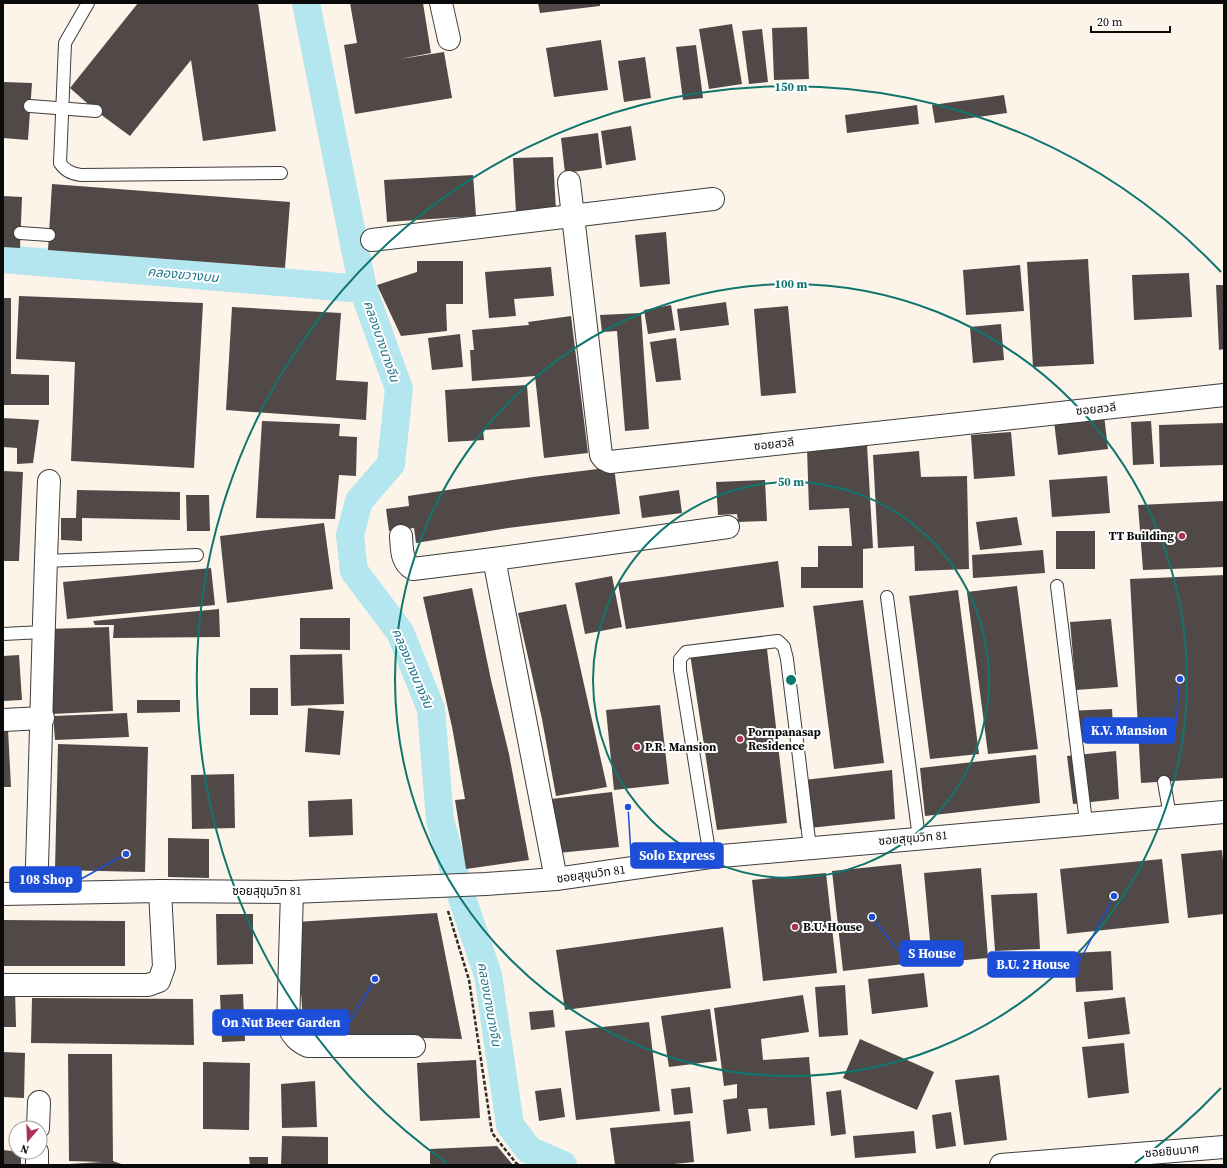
<svg xmlns="http://www.w3.org/2000/svg" width="1227" height="1168" font-family="'Source Serif 4','Noto Sans Thai',serif">
<rect width="100%" height="100%" fill="#fdf4e9"/>
<g fill="none" stroke-linecap="round" stroke-linejoin="round">
<g stroke="#b3e6ee" stroke-width="28">
<path d="M306 3 363 289 399 389 391 464 359 501 350 535 354 571 400 632 431 709 440 820 458 886 488 975 510 1125 529 1150 563 1165"/>
<path d="M3 259 363 289"/>
</g>
</g>
<g fill="#514947">
<path d="M138 3H258L276 131 203 141 191 60 130 136 96 111 70 88Z"/>
<path d="M350 3H423L431 53 400 59 444 52 452 98 355 114 344 45 357 43Z"/>
<path d="M538 3H600V6L540 13Z"/>
<path d="M732 24 742 84 709 89 699 29Z"/>
<path d="M807 27 809 79 774 80 772 28Z"/>
<path d="M762 29 768 82 749 84 742 31Z"/>
<path d="M601 40 608 90 554 97 546 48Z"/>
<path d="M696 45 703 98 683 100 676 47Z"/>
<path d="M645 57 651 98 624 102 618 61Z"/>
<path d="M3 82 32 83 28 140 3 138Z"/>
<path d="M1004 95 1007 113 935 123 932 105Z"/>
<path d="M917 105 919 124 847 133 845 115Z"/>
<path d="M631 126 636 160 606 165 601 131Z"/>
<path d="M598 133 602 168 565 173 561 138Z"/>
<path d="M553 157 556 211 516 213 513 158Z"/>
<path d="M473 175 476 216 387 222 384 180Z"/>
<path d="M52 184 290 202 285 268 48 250Z"/>
<path d="M3 196 22 197 20 248 3 247Z"/>
<path d="M666 232 670 284 640 287 635 235Z"/>
<path d="M1088 259 1094 364 1033 367 1027 262Z"/>
<path d="M417 261H463V304H446L447 331 401 336 377 285 417 272Z"/>
<path d="M1020 265 1024 311 966 315 963 270Z"/>
<path d="M551 267 554 296 514 299 516 316 489 318 485 272Z"/>
<path d="M1189 273 1192 317 1134 320 1132 275Z"/>
<path d="M1216 285H1224V349L1219 350Z"/>
<path d="M19 296 203 303 194 468 71 461 75 362 16 359Z"/>
<path d="M3 298H11V374L49 375V405H3Z"/>
<path d="M726 302 729 325 680 331 677 309Z"/>
<path d="M671 305 675 330 648 334 644 310Z"/>
<path d="M788 306 796 393 761 396 754 309Z"/>
<path d="M232 307 341 313 336 380 368 382 366 420 226 410Z"/>
<path d="M641 313 649 429 625 431 617 331 602 332 600 315Z"/>
<path d="M571 316 588 453 544 458 535 376 472 381 470 350H474L472 330 529 325 528 322Z"/>
<path d="M1001 324 1004 360 973 363 970 327Z"/>
<path d="M460 334 463 367 432 370 428 338Z"/>
<path d="M676 338 681 380 656 382 650 342Z"/>
<path d="M527 385 530 427 483 430 484 440 448 442 445 390Z"/>
<path d="M1104 415 1108 449 1058 455 1054 421Z"/>
<path d="M3 418 39 420 33 463 17 464V448L3 447Z"/>
<path d="M262 421 340 424 339 436 357 437 356 476 339 475 335 519 256 518Z"/>
<path d="M1151 421 1154 464 1133 465 1131 422Z"/>
<path d="M1224 423V465L1160 467 1159 425Z"/>
<path d="M1011 432 1015 476 974 479 971 435Z"/>
<path d="M867 445 873 548 863 549V588H801V567H818V546H852L849 508 809 510 807 448Z"/>
<path d="M919 451 921 477 967 476 969 569 915 571 914 546 878 548 873 455Z"/>
<path d="M614 467 620 514 508 528 416 543 414 528 389 531 386 509 409 506 408 496 533 477Z"/>
<path d="M3 471 23 472 19 561H3Z"/>
<path d="M1107 476 1110 513 1052 517 1049 480Z"/>
<path d="M765 480 767 521 738 522 737 514 718 515 716 482Z"/>
<path d="M77 490 180 492V520L82 518V541L61 540V518H76Z"/>
<path d="M679 490 682 513 642 518 639 496Z"/>
<path d="M186 495H209L210 531H187Z"/>
<path d="M1224 501V567L1143 570 1138 505Z"/>
<path d="M1017 517 1022 545 980 550 976 522Z"/>
<path d="M324 523 333 589 227 603 220 536Z"/>
<rect x="1056" y="531" width="39" height="38"/>
<path d="M1043 550 1045 573 973 578 972 555Z"/>
<path d="M778 561 784 607 626 629 618 583Z"/>
<path d="M211 568 215 605 67 619 63 582Z"/>
<path d="M1224 575V778L1141 783 1130 579Z"/>
<path d="M612 576 622 627 585 634 575 583Z"/>
<path d="M1017 586 1038 749 988 754 967 592Z"/>
<path d="M472 588 491 680 509 754 529 860 466 869 455 800 465 799 452 727 423 597Z"/>
<path d="M958 590 979 754 930 759 909 596Z"/>
<path d="M863 600 884 763 834 769 813 606Z"/>
<path d="M566 604 607 787 556 796 542 719 518 613Z"/>
<path d="M219 609 220 637 113 638 114 625H95L93 621Z"/>
<path d="M300 618H350V650L300 649Z"/>
<path d="M1111 619 1118 687 1076 690 1070 622Z"/>
<path d="M109 627 113 711 52 714 48 629Z"/>
<path d="M767 649 787 823 717 830 690 654Z"/>
<path d="M342 654 344 704 291 706 290 655Z"/>
<path d="M19 655 22 700 3 701V656Z"/>
<rect x="250" y="688" width="28" height="27"/>
<path d="M137 700H180V712L137 713Z"/>
<path d="M660 705 669 784 614 790 606 710Z"/>
<path d="M308 708 344 711 340 755 305 752Z"/>
<path d="M1112 709 1114 740 1069 742 1067 711Z"/>
<path d="M127 713 129 737 55 740 53 716Z"/>
<path d="M8 729 11 787H3V730Z"/>
<path d="M58 744 148 747 145 872 55 870Z"/>
<path d="M1116 751 1119 799 1073 804 1067 756Z"/>
<path d="M1036 755 1040 803 925 816 920 768Z"/>
<path d="M892 770 895 819 800 829 795 781Z"/>
<path d="M234 774 235 828 192 829 191 775Z"/>
<path d="M612 792 619 847 558 853 551 799Z"/>
<path d="M352 799 353 835 309 837 308 801Z"/>
<path d="M168 838 209 839V878L168 877Z"/>
<path d="M1222 850 1224 871V914L1188 918 1181 854Z"/>
<path d="M1162 859 1169 923 1067 934 1060 869Z"/>
<path d="M901 864 913 963 843 971 832 871Z"/>
<path d="M981 868 988 958 932 963 924 873Z"/>
<path d="M826 873 837 973 763 981 752 880Z"/>
<path d="M1037 893 1040 949 995 951 991 895Z"/>
<path d="M437 913 462 1039 304 1035 296 922Z"/>
<path d="M216 914H253V964L217 965Z"/>
<path d="M3 920 125 921V966H3Z"/>
<path d="M723 927 731 988 565 1010 556 950Z"/>
<path d="M1111 951 1113 990 1076 992 1074 953Z"/>
<path d="M924 973 928 1007 872 1014 868 979Z"/>
<path d="M845 985 848 1035 819 1037 815 987Z"/>
<path d="M3 989H15L16 1027H3Z"/>
<path d="M243 994 245 1041 222 1042 220 995Z"/>
<path d="M803 995 809 1032 761 1039 763 1060 809 1057 815 1125 769 1129 767 1108 748 1109 751 1131 727 1134 723 1100 737 1098V1084L724 1086 714 1008Z"/>
<path d="M1125 997 1130 1034 1088 1039 1084 1002Z"/>
<path d="M32 998 193 999 194 1045 31 1043Z"/>
<path d="M710 1009 717 1061 669 1067 661 1016Z"/>
<path d="M553 1010 555 1027 531 1030 529 1012Z"/>
<path d="M649 1022 660 1111 576 1120 565 1031Z"/>
<path d="M860 1039 934 1072 917 1110 843 1078Z"/>
<path d="M1124 1043 1129 1093 1088 1098 1082 1047Z"/>
<path d="M3 1052 25 1053 24 1098 3 1097Z"/>
<path d="M68 1054H112L113 1161 124 1165H53L102 1162 69 1161Z"/>
<path d="M476 1060 480 1118 420 1121 417 1063Z"/>
<path d="M203 1062 250 1063 249 1130 203 1129Z"/>
<path d="M999 1075 1007 1140 964 1145 955 1080Z"/>
<path d="M315 1081 317 1127 282 1128 281 1084Z"/>
<path d="M690 1087 693 1113 674 1115 671 1089Z"/>
<path d="M561 1088 565 1117 539 1121 535 1091Z"/>
<path d="M841 1090 846 1134 831 1136 826 1092Z"/>
<path d="M951 1112 956 1146 936 1149 932 1115Z"/>
<path d="M690 1121 694 1162 664 1165H615L610 1128Z"/>
<path d="M914 1131 916 1153 855 1158 853 1136Z"/>
<path d="M282 1136 328 1137V1165H281Z"/>
<path d="M497 1146 513 1165H430V1149Z"/>
<path d="M3 1150 21 1152V1165H3Z"/>
<path d="M249 1157H268V1165H250Z"/>
</g>
<g fill="none" stroke-linecap="round" stroke-linejoin="round">
<g stroke="#3d3d3d" stroke-width="14">
<g id="service">
<path d="M88 3 65 43 60 163C65 171 72 174 81 175L281 173"/>
<path d="M30 106 96 111"/>
<path d="M20 233 49 235"/>
<path d="M45 561 197 555"/>
<path d="M1057 586 1086 822"/>
<path d="M887 597 919 838"/>
<path d="M3 634 43 632"/>
<path d="M1164 782 1170 816"/>
<path d="M710 857 680 670V659L686 652 778 641 784 647 787 659 810 848"/>
</g>
</g>
<g stroke="#3d3d3d" stroke-width="24">
<g id="minor">
<path d="M441 3 449 39"/>
<path d="M569 182 601 455 604 459 610 462 1224 395"/>
<path d="M372 240 713 199"/>
<path d="M401 536C402 549 401 562 413 569L494 559"/>
<path d="M3 720 43 718"/>
<path d="M556 879 494 559 728 527"/>
<path d="M292 892 288 1026C293 1036 297 1041 308 1046H414"/>
<path d="M36 893C41 756 43 618 49 481"/>
<path d="M3 894 160 891 292 892 486 884 556 879 710 857 1224 812"/>
<path d="M3 985H148L159 981 164 967 160 891"/>
<path d="M38 1128 39 1102"/>
<path d="M37 1165V1152"/>
<path d="M1001 1165 1224 1147"/>
</g>
</g>
<path stroke="#2c2c2c" stroke-width="2.5" stroke-dasharray="4 2" stroke-linecap="butt" d="M448 911 469 980 492 1133 516 1163 519 1165"/>
<use href="#service" stroke="#fff" stroke-width="12"/>
<use href="#minor" stroke="#fff" stroke-width="22"/>
</g>
<g fill="none" stroke="#0f766e" stroke-width="2">
<circle cx="791" cy="680" r="198"/>
<circle cx="791" cy="680" r="396"/>
<path d="M1221 1088A593 593 0 0 1 1135 1163M447 1163A593 593 0 1 1 1221 272"/>
</g>
<g fill="#a93253" stroke="#fff" stroke-width="1.5">
<circle cx="1182" cy="536" r="4"/>
<circle cx="740" cy="739" r="4"/>
<circle cx="637" cy="747" r="4"/>
<circle cx="795" cy="927" r="4"/>
</g>
<g text-anchor="middle" stroke-width="4" stroke-linejoin="round" paint-order="stroke">
<g font-size="12" fill="#0a0a0a" stroke="#fff">
<text transform="translate(1096 409) rotate(-6)" y="4">ซอยสวลี</text>
<text transform="translate(774 444) rotate(-6)" y="4">ซอยสวลี</text>
<text transform="translate(913 838) rotate(-5)" y="4">ซอยสุขุมวิท 81</text>
<text transform="translate(591 874) rotate(-8)" y="4">ซอยสุขุมวิท 81</text>
<text x="267" y="895">ซอยสุขุมวิท 81</text>
<text transform="translate(1172 1151) rotate(-5)" y="4">ซอยชินมาศ</text>
</g>
<g font-size="12" font-weight="bold" fill="#0a0a0a" stroke="#fff" text-anchor="start">
<text x="1174" y="540" text-anchor="end">TT Building</text>
<text x="748" y="736">Pornpanasap<tspan x="748" dy="14">Residence</tspan></text>
<text x="645" y="751">P.R. Mansion</text>
<text x="803" y="931">B.U. House</text>
</g>
<g font-size="13" font-style="italic" fill="#22768c" stroke="#fff">
<text transform="translate(183 274) rotate(5)" y="5">คลองขวางบน</text>
<text transform="translate(382 341) rotate(71)" y="5">คลองบางนางจีน</text>
<text transform="translate(413 668) rotate(67)" y="5">คลองบางนางจีน</text>
<text transform="translate(490 1004) rotate(80)" y="5">คลองบางนางจีน</text>
</g>
</g>
<circle cx="791" cy="680" r="6" fill="#0f766e" stroke="#fff" stroke-width="2"/>
<g font-size="12" text-anchor="middle" font-weight="bold" fill="#0f766e" stroke="#fff" stroke-width="4" stroke-linejoin="round" paint-order="stroke">
<text x="791" y="91">150 m</text>
<text x="791" y="288">100 m</text>
<text x="791" y="486">50 m</text>
</g>
<path fill="none" stroke="#1d4ed8" stroke-width="1.5" d="M1180 679L1175 731M628 807L631 855M126 854L81 879M872 917L900 953M1114 896L1078 964M375 979L349 1023"/>
<g fill="#1d4ed8" stroke="#fff" stroke-width="1.5">
<circle cx="1180" cy="679" r="4"/>
<circle cx="628" cy="807" r="4"/>
<circle cx="126" cy="854" r="4"/>
<circle cx="872" cy="917" r="4"/>
<circle cx="1114" cy="896" r="4"/>
<circle cx="375" cy="979" r="4"/>
</g>
<g fill="#1d4ed8" stroke="#1d4ed8" stroke-width="1.5">
<rect x="1083" y="718" width="92" height="25" rx="4"/>
<rect x="631" y="843" width="92" height="25" rx="4"/>
<rect x="10" y="867" width="71" height="25" rx="4"/>
<rect x="900" y="941" width="63" height="25" rx="4"/>
<rect x="988" y="952" width="90" height="25" rx="4"/>
<rect x="213" y="1010" width="136" height="25" rx="4"/>
</g>
<g font-size="13" text-anchor="middle" font-weight="bold" fill="#fff">
<text x="1129" y="735">K.V. Mansion</text>
<text x="677" y="860">Solo Express</text>
<text x="46" y="884">108 Shop</text>
<text x="932" y="958">S House</text>
<text x="1033" y="969">B.U. 2 House</text>
<text x="281" y="1027">On Nut Beer Garden</text>
</g>
<rect width="1227" height="1168" fill="none" stroke="#0a0a0a" stroke-width="8"/>
<g transform="translate(28 1140) rotate(199)"><circle r="19" fill="#ffffff" stroke="#9d9d9d"/>
<path d="M0-3L7 15L0 10L-7 15Z" fill="#a93253"/>
<text y="-6" font-size="11" font-weight="bold" text-anchor="middle" fill="#0a0a0a">N</text>
</g>
<path d="M1091 26v6h79v-6" fill="none" stroke="#0a0a0a" stroke-width="2"/>
<text x="1097" y="26" font-size="12" fill="#0a0a0a" stroke="#ffffff" stroke-width="3" paint-order="stroke">20 m</text>
</svg>
